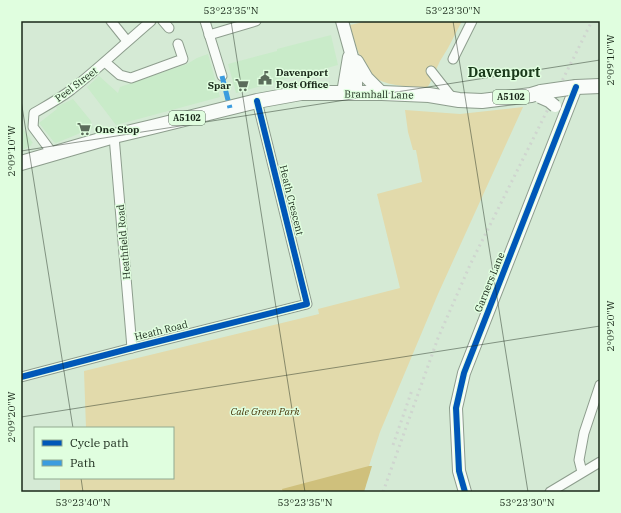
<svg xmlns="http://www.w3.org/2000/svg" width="621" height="513" font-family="'IBM Plex Serif',serif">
<rect width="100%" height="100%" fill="#d5ead5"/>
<g fill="#c9ebc9">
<path d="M331 35 338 65 236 93 228 64 277 51V49Z"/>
<path d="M208 54 220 97 116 125 87 87 99 76 118 93 120 87 187 64 197 58Z"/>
<path d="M73 99 91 121 93 128 56 143 54 142 39 123 57 109 56 107Z"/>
<path d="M21 126 33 143 31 144 32 145 21 151Z"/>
</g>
<g fill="#e2daab">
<path d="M368 21H462L448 48 440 61 429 85 426 88C411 86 391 87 377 79 363 71 353 40 350 25Z"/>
<path d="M523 107 438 294 380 432 369 466 357 492H60V478H173V428H86L84 371 319 314 318 309 400 288 377 194 422 182 416 150H413L408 132 405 110 460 114Z"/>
</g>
<path fill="#cfc07c" d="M369 466H372L364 492H283L282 489Z"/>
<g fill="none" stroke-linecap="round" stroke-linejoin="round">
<g stroke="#8d9d8d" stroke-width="11">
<g id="street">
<path d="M111 21 127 41"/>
<path d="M163 21 169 28"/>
<path d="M205 21 222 76"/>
<path d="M209 35 256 21"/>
<path d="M453 59 472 21"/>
<path d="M105 62 120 75 131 78 183 59 178 44"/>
<path d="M431 71 453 99"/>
<path d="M114 136 132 348"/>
<path d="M53 154 33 127 34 113C46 106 59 99 71 90 99 68 124 44 151 21"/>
<path d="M21 377 132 348 307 304 257 101"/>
<path d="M582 472 579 460 584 433 600 385"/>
<path d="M550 492 600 462"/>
</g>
</g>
<g stroke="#8d9d8d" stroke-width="14">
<g id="secondary">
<path d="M342 21 356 71V93"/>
<path d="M357 61 367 78 382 93"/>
<path d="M343 93 349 57"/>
<path d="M465 492 459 471 456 408 464 373 576 87"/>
</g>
</g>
<g stroke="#8d9d8d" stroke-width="16">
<g id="primary">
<path d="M576 87 600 86"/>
<path d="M21 163 114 136 152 127 257 101 301 93H382L429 95 459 100 482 101 531 95 541 92"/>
</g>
</g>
<use href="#street" stroke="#f9fcf9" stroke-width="9"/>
<use href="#secondary" stroke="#f9fcf9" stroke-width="12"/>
<use href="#primary" stroke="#f9fcf9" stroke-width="14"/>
<g stroke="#cfd5cf" stroke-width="3" stroke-dasharray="2 4" stroke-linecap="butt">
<path d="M393 445 412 390"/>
<path d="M383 492 438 338 470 265 592 21"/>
</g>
<g stroke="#8d9d8d" stroke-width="14" stroke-linecap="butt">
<path id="secondary-bridge" d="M540 97 549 101 555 106"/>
</g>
<g stroke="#8d9d8d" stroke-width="16" stroke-linecap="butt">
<path id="primary-bridge" d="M541 92 576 87"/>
</g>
<use href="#secondary-bridge" stroke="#f9fcf9" stroke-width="12"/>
<use href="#primary-bridge" stroke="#f9fcf9" stroke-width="14"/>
<path stroke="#3b9cdf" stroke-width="5" stroke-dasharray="10 5" stroke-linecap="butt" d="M222 76 230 108"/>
<g stroke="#e0fedf" stroke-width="8">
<g id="cycleway">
<path d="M21 377 132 348 307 304 257 101"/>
<path d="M465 492 459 471 456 408 464 373 576 87"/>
</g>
</g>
<use href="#cycleway" stroke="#0057b8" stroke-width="6"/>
</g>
<path fill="none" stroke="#1a291a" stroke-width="1" stroke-opacity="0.45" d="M231 21 305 492M453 21 528 492M21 100 73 428M21 151 600 60M21 417 600 326M81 478 83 492"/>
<defs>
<g id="civic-bare" transform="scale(1.08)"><path d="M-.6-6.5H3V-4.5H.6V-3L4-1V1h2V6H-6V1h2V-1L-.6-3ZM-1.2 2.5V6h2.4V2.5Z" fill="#5b6d5b" stroke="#e0fedf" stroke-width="2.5" paint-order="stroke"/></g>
<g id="supermarket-bare" transform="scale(1.08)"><path d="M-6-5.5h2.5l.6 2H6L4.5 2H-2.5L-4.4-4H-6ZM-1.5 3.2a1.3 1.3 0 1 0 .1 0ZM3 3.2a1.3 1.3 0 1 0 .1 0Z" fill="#5b6d5b" stroke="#e0fedf" stroke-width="2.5" paint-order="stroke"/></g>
</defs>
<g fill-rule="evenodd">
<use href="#civic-bare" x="265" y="78"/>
<use href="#supermarket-bare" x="242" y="85"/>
<use href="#supermarket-bare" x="84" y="129"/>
</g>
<g text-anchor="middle" stroke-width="3" stroke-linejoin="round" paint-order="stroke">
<g fill="#e0fedf" stroke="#556955" stroke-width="1">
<rect x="493" y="90" width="36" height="14" rx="3"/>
<rect x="169" y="111" width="36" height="14" rx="3"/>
</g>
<g font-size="9" font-weight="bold" fill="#1a291a">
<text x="511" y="100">A5102</text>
<text x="187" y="121">A5102</text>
</g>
<g font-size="10" font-weight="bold" fill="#1a291a" stroke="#e0fedf" text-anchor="start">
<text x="276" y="76">Davenport<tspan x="276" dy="12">Post Office</tspan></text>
<text x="231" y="89" text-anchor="end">Spar</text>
<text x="95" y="133">One Stop</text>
</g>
<g font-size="10" fill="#1a291a" stroke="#e0fedf">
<text transform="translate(76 84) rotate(-37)" y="4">Peel Street</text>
<text transform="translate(379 94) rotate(1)" y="4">Bramhall Lane</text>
<text transform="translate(292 200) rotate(76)" y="4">Heath Crescent</text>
<text transform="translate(123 242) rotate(-95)" y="4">Heathfield Road</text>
<text transform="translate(489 282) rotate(-68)" y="4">Garners Lane</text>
<text transform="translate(161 330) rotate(-14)" y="4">Heath Road</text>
</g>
<g font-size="10" font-style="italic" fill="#443204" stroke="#e0fedf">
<text x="265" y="415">Cale Green Park</text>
</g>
<g font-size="14" font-weight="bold" fill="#1a3a1b" stroke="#e0fedf">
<text x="504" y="77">Davenport</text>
</g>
</g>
<rect width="621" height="513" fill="none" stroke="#e0fedf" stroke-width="44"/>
<rect x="34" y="427" width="140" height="52" fill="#e0fedf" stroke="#91a990"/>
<rect x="42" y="440" width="20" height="6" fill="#0057b8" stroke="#91a990"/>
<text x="70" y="447" font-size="12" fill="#1a291a">Cycle path</text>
<rect x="42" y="460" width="20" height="6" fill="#3b9cdf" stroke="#91a990"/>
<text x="70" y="467" font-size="12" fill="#1a291a">Path</text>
<rect x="22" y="22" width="577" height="469" fill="none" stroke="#1a291a" stroke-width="1.5"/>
<g font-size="10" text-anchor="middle" fill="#1a291a">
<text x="231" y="14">53°23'35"N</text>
<text x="453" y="14">53°23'30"N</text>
<text transform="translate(610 60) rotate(-90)" y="4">2°09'10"W</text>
<text transform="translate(11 151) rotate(-90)" y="4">2°09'10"W</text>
<text transform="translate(610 326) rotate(-90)" y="4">2°09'20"W</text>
<text transform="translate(11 417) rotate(-90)" y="4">2°09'20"W</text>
<text x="83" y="506">53°23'40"N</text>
<text x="305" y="506">53°23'35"N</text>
<text x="527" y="506">53°23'30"N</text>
</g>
</svg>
